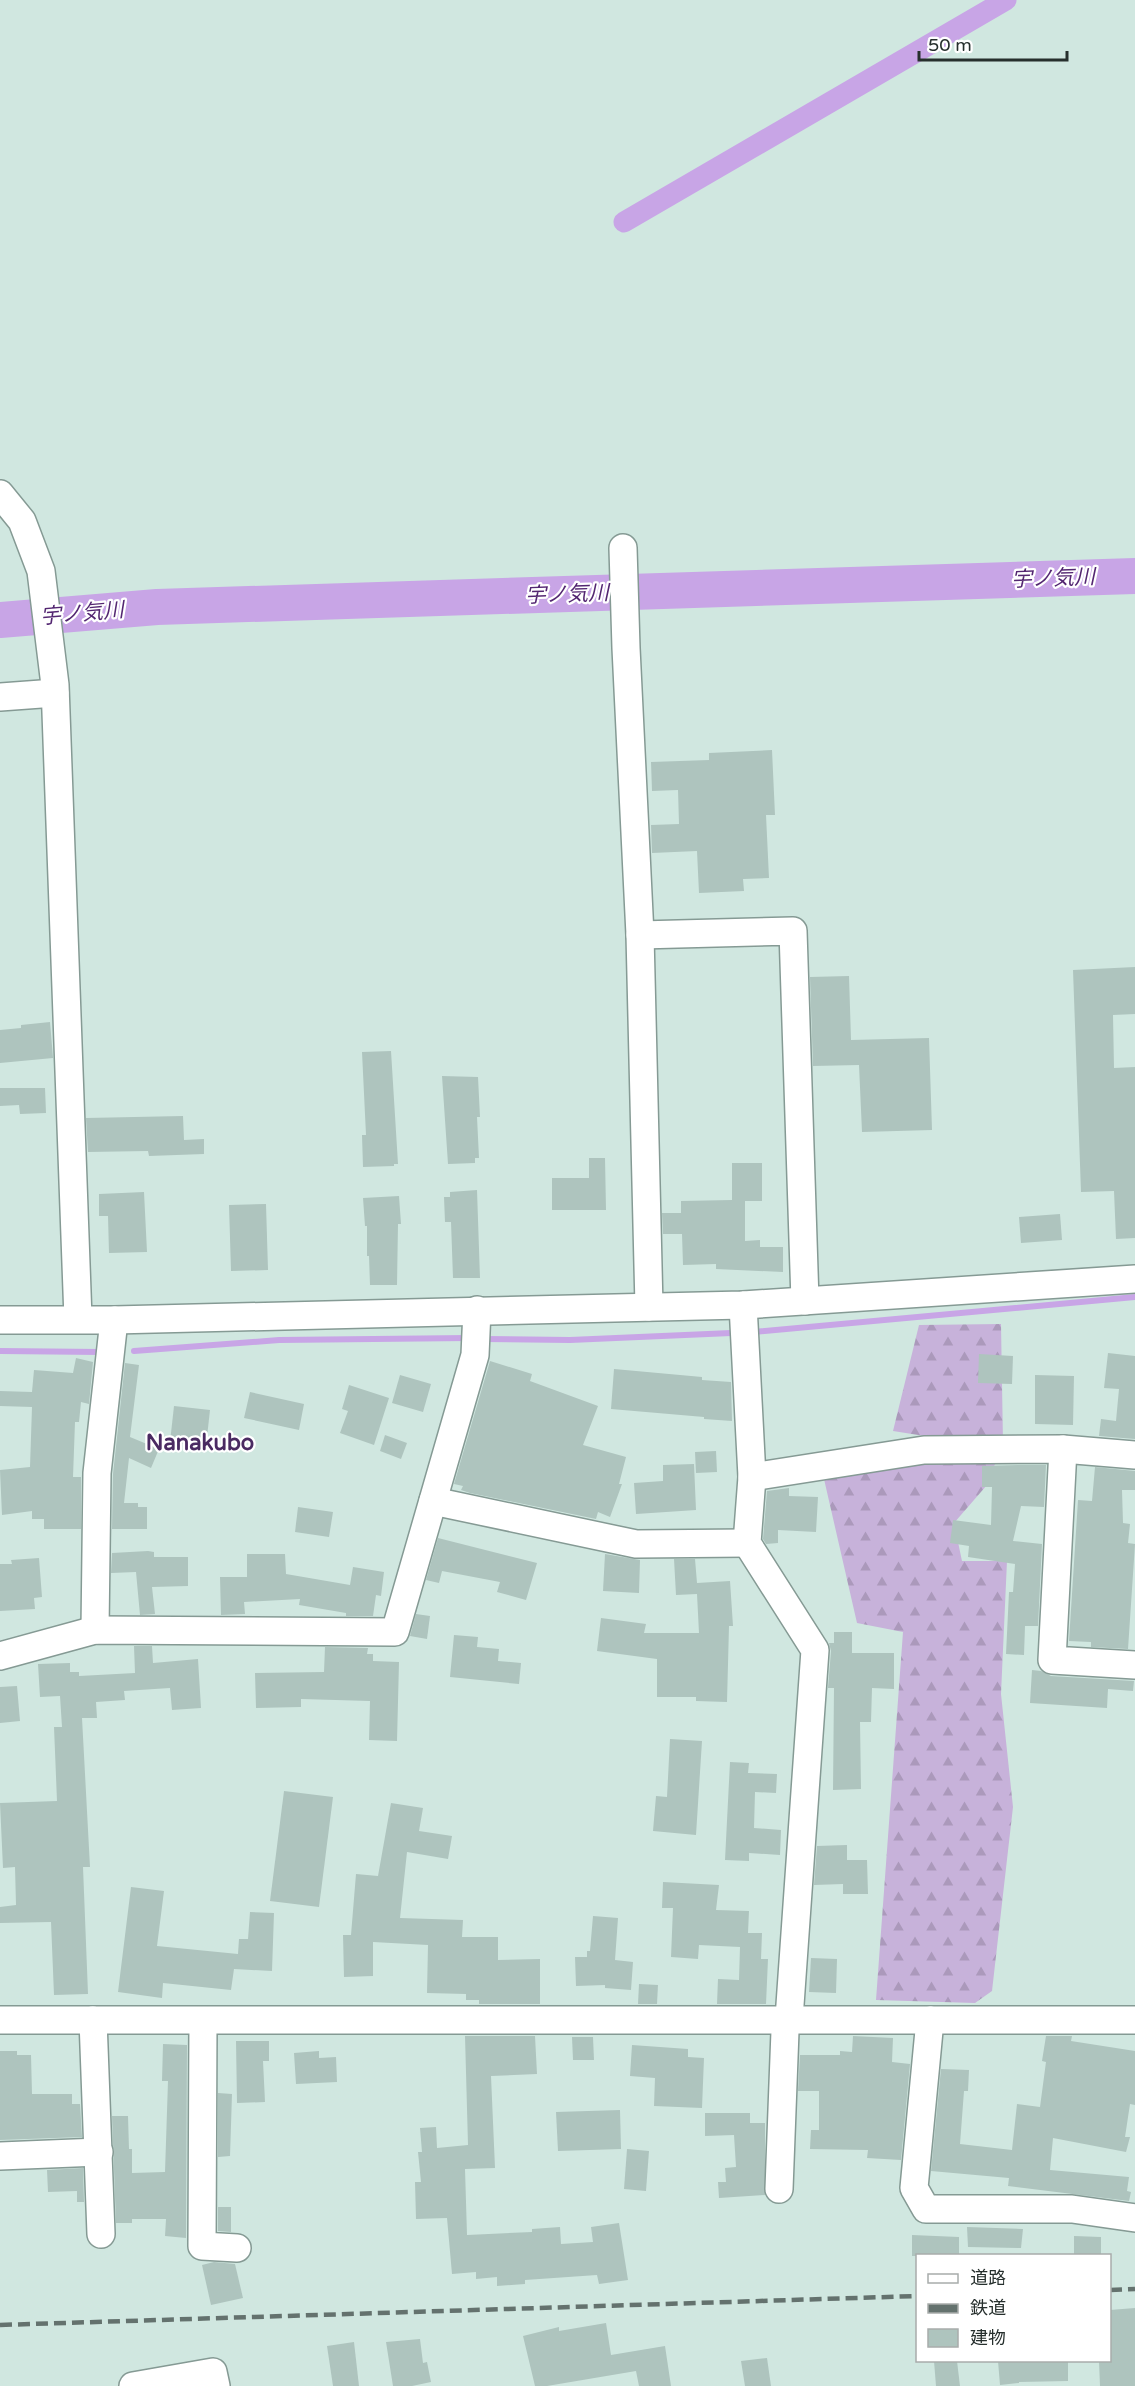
<svg xmlns="http://www.w3.org/2000/svg" width="1135" height="2386" font-family="'Varela Round','Noto Sans JP',sans-serif">
<defs>
<pattern id="forest-firs" width="22" height="20" patternUnits="userSpaceOnUse" patternTransform="scale(1.5)"><rect width="22" height="20" fill="#c7b2da"/><path d="M5 1l3.5 6h-7zM16 11l3.5 6h-7z" fill="#ab99bb"/></pattern>
</defs>
<rect width="100%" height="100%" fill="#d0e7e0"/>
<path fill="url(#forest-firs)" d="M1001 1324 1003 1443 987 1485 954 1523 962 1561H1007L1001 1694 1013 1807 992 1991 975 2003 876 2000 903 1632 857 1623 824 1479 931 1437 893 1431 919 1325Z"/>
<g fill="none" stroke-linecap="round" stroke-linejoin="round">
<g stroke="#c8a5e6" stroke-width="6">
<path d="M754 1332 1135 1297"/>
<path d="M483 1339 570 1340 731 1333"/>
<path d="M0 1351 101 1352"/>
<path d="M134 1351 279 1340 468 1338"/>
</g>
<path stroke="#c8a5e6" stroke-width="21" d="M624 222 1006 0"/>
<path stroke="#c8a5e6" stroke-width="36" d="M0 620 157 607 1135 576"/>
</g>
<g fill="#aec4be">
<path d="M772 750 775 815H766L769 878 743 879 744 891 699 893 697 851 652 853 651 825 679 824 678 790 652 791 651 762 709 760V753Z"/>
<path d="M1135 967V1014L1113 1015 1114 1068 1135 1067V1238L1116 1239 1114 1191 1081 1192 1073 970Z"/>
<path d="M849 976 851 1040 929 1038 932 1130 862 1132 859 1065 813 1066 810 977Z"/>
<path d="M50 1022 53 1058 0 1063V1030L21 1028V1025Z"/>
<path d="M391 1051 398 1164H394V1166L363 1167 362 1135H366L362 1052Z"/>
<path d="M442 1076 478 1077 480 1117H477L479 1158H475V1163L448 1164Z"/>
<path d="M0 1088H45L46 1113 20 1114 19 1105 0 1106Z"/>
<path d="M183 1116 184 1140 204 1139V1154L149 1156 148 1151 88 1152 86 1118Z"/>
<path d="M589 1158H605L606 1210H552V1178H589Z"/>
<path d="M732 1163H762V1201H745V1241L760 1240V1247H783V1272L716 1269V1264L683 1265 682 1234H663L662 1213H681V1201L732 1200Z"/>
<path d="M477 1190 480 1278H453L451 1222H445L444 1197H450V1192Z"/>
<path d="M144 1192 147 1252 109 1253 108 1216H99V1194Z"/>
<path d="M399 1196 401 1224H398L397 1285H370L369 1256H367V1226H365L363 1198Z"/>
<path d="M266 1204 268 1270 231 1271 229 1205Z"/>
<path d="M1060 1214 1062 1240 1021 1243 1019 1217Z"/>
<path d="M1108 1353 1135 1356V1439L1099 1436 1101 1419 1116 1421 1119 1389 1104 1388Z"/>
<path d="M979 1354 1013 1356 1012 1384 978 1383Z"/>
<path d="M76 1358 93 1362 89 1404 81 1402 79 1422H75L73 1477H81V1529H44V1519H32V1511L2 1515 0 1470 30 1467 32 1407 0 1406V1391L32 1392 34 1370 73 1373Z"/>
<path d="M490 1361 532 1374 530 1381 598 1406 583 1445 626 1457 619 1484H622L610 1517 598 1512 596 1519 470 1493 461 1490 463 1486 454 1484Z"/>
<path d="M125 1363 139 1365 130 1437 159 1449 151 1468 129 1458 124 1503H138V1507H147V1529H112L113 1474Z"/>
<path d="M614 1369 702 1377V1380L731 1382 732 1421 704 1419V1417L611 1409Z"/>
<path d="M400 1375 431 1384 423 1412 392 1403Z"/>
<path d="M1035 1375 1074 1376 1073 1425 1035 1424Z"/>
<path d="M349 1385 389 1398 374 1445 340 1433 348 1411 342 1409Z"/>
<path d="M250 1392 304 1404 299 1430 244 1418Z"/>
<path d="M174 1406 210 1410 206 1446 170 1442Z"/>
<path d="M385 1435 407 1443 401 1459 380 1451Z"/>
<path d="M716 1451 717 1472 696 1473 695 1452Z"/>
<path d="M694 1464 696 1510 636 1514 634 1483 663 1481V1465Z"/>
<path d="M1020 1465H1046L1044 1507 1021 1506 1013 1541 1042 1544 1038 1626H1025L1024 1655 1006 1654 1009 1592H1013L1015 1564 968 1557 969 1546 950 1543 953 1520 991 1525 992 1487H982V1466Z"/>
<path d="M1095 1467 1135 1471V1490H1122L1123 1523 1130 1524 1128 1543 1135 1544 1128 1649 1091 1647V1642L1069 1641 1078 1500 1092 1501Z"/>
<path d="M789 1488V1496L818 1497 816 1532 778 1530V1543L766 1544 763 1539 767 1491Z"/>
<path d="M298 1507 333 1512 329 1537 295 1532Z"/>
<path d="M438 1538 537 1563 526 1600 497 1592 500 1582 442 1571 439 1583 426 1580Z"/>
<path d="M148 1551 154 1552V1557H188V1586L152 1587 155 1614 140 1615 136 1572 111 1573 112 1553Z"/>
<path d="M247 1554H285L286 1574 350 1585 353 1567 384 1572 381 1596 376 1595 373 1616H346V1613L299 1605 300 1599 244 1602 245 1614 221 1615 220 1577H247Z"/>
<path d="M605 1554 640 1560 639 1593 603 1591Z"/>
<path d="M39 1558 42 1597 34 1598 35 1609 0 1611V1564H12L11 1560Z"/>
<path d="M674 1559H695L697 1583 730 1581 733 1626H729L727 1702 696 1701V1697H657V1659L597 1651 601 1618 646 1624 644 1633H699L697 1594 676 1595Z"/>
<path d="M416 1614 430 1616 427 1639 410 1636Z"/>
<path d="M834 1632H852V1653H894V1689L872 1688 871 1722H860L861 1789 833 1790 834 1688H828L831 1651 829 1643H834Z"/>
<path d="M454 1635 478 1637 477 1647 499 1649 498 1661 521 1663 519 1684 450 1677Z"/>
<path d="M134 1646H152L153 1663 198 1659 201 1708 172 1710 170 1688 124 1691 125 1700 96 1702 97 1718H82L90 1867H83L88 1994 54 1995 51 1922 0 1923V1907L16 1905 15 1867 3 1868 0 1803 57 1801 54 1727H62L60 1696 40 1697 38 1664 70 1663V1672H79V1676L135 1673Z"/>
<path d="M325 1647 368 1648 367 1654H373V1661L399 1662 397 1741 369 1740 370 1701 301 1699V1707L256 1708 255 1673 324 1672Z"/>
<path d="M1032 1670 1041 1671 1051 1676 1134 1681 1133 1691 1108 1689 1107 1708 1030 1703Z"/>
<path d="M17 1686 20 1721 0 1723V1687Z"/>
<path d="M670 1739 702 1741 696 1835 653 1831 656 1796 667 1797Z"/>
<path d="M730 1762 749 1763 748 1773 777 1774 776 1793 755 1792 754 1828 781 1830 780 1855 749 1853V1861L725 1860Z"/>
<path d="M284 1791 333 1797 319 1907 270 1901Z"/>
<path d="M391 1803 423 1808 419 1831 452 1836 448 1859 407 1852 400 1918 463 1920 462 1937H498V1960L540 1959V2004H479V2000H466V1994L427 1993 428 1945 373 1942V1976L344 1977 343 1935H351L356 1874 378 1876Z"/>
<path d="M847 1845V1860H867L868 1894H843V1884L814 1885 817 1846Z"/>
<path d="M663 1882 719 1885 716 1910 749 1911 748 1933H762L761 1959H768L766 2004H717L718 1979 739 1980 740 1947 699 1945 698 1959 671 1957 673 1908H662Z"/>
<path d="M131 1887 164 1891 157 1946 238 1954 239 1939H248L250 1912 274 1913 272 1971 234 1969 231 1990 163 1983 162 1998 118 1992Z"/>
<path d="M593 1916 618 1918 615 1960 633 1962 631 1990 605 1988V1985L576 1986 575 1957H587V1951H590Z"/>
<path d="M811 1958 837 1959 836 1993 809 1992Z"/>
<path d="M639 1984 658 1985 657 2004H638Z"/>
<path d="M465 2036H535L537 2074 491 2076 495 2168 465 2169 467 2235 532 2232V2229L560 2227 561 2244 593 2242 591 2227 619 2223 628 2280 599 2284 597 2275 525 2280V2284L497 2286V2277L476 2279V2272L452 2274 447 2218 416 2219 415 2182H421L418 2152H422L420 2128 436 2127 437 2148 468 2145Z"/>
<path d="M853 2036 893 2038 892 2062 910 2064 901 2160 867 2158 868 2150 810 2149 811 2130H819V2091H798L800 2055H840V2051L852 2052Z"/>
<path d="M1046 2036H1072L1071 2041 1135 2051V2105L1130 2104 1125 2137H1130L1126 2152 1053 2138 1050 2170 1129 2177 1127 2191 1131 2192 1129 2201 1008 2186 1009 2178 931 2171 941 2069 969 2070 968 2091H964L960 2144 1012 2150 1017 2104 1040 2107 1046 2062 1042 2061Z"/>
<path d="M572 2037H593L594 2060H573Z"/>
<path d="M236 2041H269V2061H263L265 2102 237 2103Z"/>
<path d="M163 2044 187 2045 186 2238 165 2236 166 2219H132V2223H116L112 2116H128L129 2149H132V2173L165 2172 168 2081H162Z"/>
<path d="M632 2045 688 2049V2057L704 2058 702 2108 654 2106 655 2078 630 2076Z"/>
<path d="M0 2051H17V2055H31L32 2094H72V2104H80L82 2137 0 2140Z"/>
<path d="M319 2051V2058L336 2057 337 2082 296 2084 294 2053Z"/>
<path d="M218 2093 232 2094 230 2156 218 2157Z"/>
<path d="M620 2110 621 2149 558 2151 556 2112Z"/>
<path d="M705 2113H750V2123H765V2195L719 2198 718 2182H726L725 2168 736 2167 734 2135 705 2136Z"/>
<path d="M627 2149 649 2151 646 2191 624 2189Z"/>
<path d="M83 2168 84 2202H77V2191L48 2192 47 2170Z"/>
<path d="M218 2207H231V2232L218 2231Z"/>
<path d="M967 2227 1023 2229 1021 2248 968 2247Z"/>
<path d="M912 2235 959 2237V2256H912Z"/>
<path d="M1074 2236 1101 2237V2256H1074Z"/>
<path d="M214 2262 235 2264 243 2298 211 2305 202 2265Z"/>
<path d="M1135 2308V2386H1100L1099 2361H1110V2310Z"/>
<path d="M606 2323 611 2355 665 2346 671 2386H639L636 2371 547 2386H535L523 2336 559 2327V2331Z"/>
<path d="M420 2339 423 2363 427 2362 431 2382 412 2386H393L386 2342Z"/>
<path d="M354 2342 359 2386H333L327 2346Z"/>
<path d="M767 2358 771 2386H745L741 2361Z"/>
<path d="M934 2361H957L960 2386H936Z"/>
<path d="M998 2361H1068V2381L1019 2382V2383L1000 2385Z"/>
</g>
<g fill="none" stroke-linecap="round" stroke-linejoin="round">
<g stroke="#859a94" stroke-width="30">
<g id="minor">
<path d="M0 494 22 521 41 571 55 685 78 1319"/>
<path d="M623 548 626 648 640 935 649 1307"/>
<path d="M0 697 55 693"/>
<path d="M640 935 793 931 805 1301"/>
<path d="M743 1305 752 1477 747 1543 815 1650 789 2019 785 2031 779 2189"/>
<path d="M0 1320H114L743 1305 1135 1279"/>
<path d="M1063 1449 1052 1660 1135 1665"/>
<path d="M752 1477 924 1450 1063 1449 1135 1455"/>
<path d="M433 1501 636 1544 747 1543"/>
<path d="M95 1630 97 1473 114 1320"/>
<path d="M0 1656 95 1630 395 1632 475 1355 477 1310"/>
<path d="M0 2020H1135"/>
<path d="M93 2020 101 2234"/>
<path d="M930 2020 914 2188 926 2209H1072L1135 2218"/>
<path d="M203 2021 202 2246 237 2248"/>
<path d="M0 2156 99 2152"/>
<path d="M133 2386 213 2372 216 2386"/>
</g>
</g>
<use href="#minor" stroke="#fff" stroke-width="27"/>
<g stroke="#64726e" stroke-width="4.5" stroke-dasharray="12 6" stroke-linecap="butt">
<path d="M1110 2290 1135 2289"/>
<path d="M0 2325 918 2296"/>
</g>
</g>
<g text-anchor="middle" stroke-width="4.5" stroke-linejoin="round" paint-order="stroke">
<g font-size="21" font-style="italic" fill="#532671" stroke="#fff">
<text transform="translate(1053 578) rotate(-2)" y="7">宇ノ気川</text>
<text transform="translate(567 594) rotate(-2)" y="7">宇ノ気川</text>
<text transform="translate(82 613) rotate(-5)" y="7">宇ノ気川</text>
</g>
<g font-size="22" font-weight="bold" fill="#4a2a62" stroke="#fff">
<text x="200" y="1450">Nanakubo</text>
</g>
</g>
<rect x="916" y="2254" width="195" height="108" fill="#ffffff" stroke="#a8acab" stroke-width="1.5"/>
<rect x="928" y="2274" width="30" height="9" fill="#ffffff" stroke="#a8acab" stroke-width="1.5"/>
<text x="970" y="2284" font-size="18" fill="#262f2d">道路</text>
<rect x="928" y="2304" width="30" height="9" fill="#64726e" stroke="#a8acab" stroke-width="1.5"/>
<text x="970" y="2314" font-size="18" fill="#262f2d">鉄道</text>
<rect x="928" y="2329" width="30" height="18" fill="#aec4be" stroke="#a8acab" stroke-width="1.5"/>
<text x="970" y="2344" font-size="18" fill="#262f2d">建物</text>
<path d="M919 51v9h148v-9" fill="none" stroke="#262f2d" stroke-width="3"/>
<text x="928" y="51" font-size="18" fill="#262f2d" stroke="#ffffff" stroke-width="4.5" paint-order="stroke">50 m</text>
</svg>
